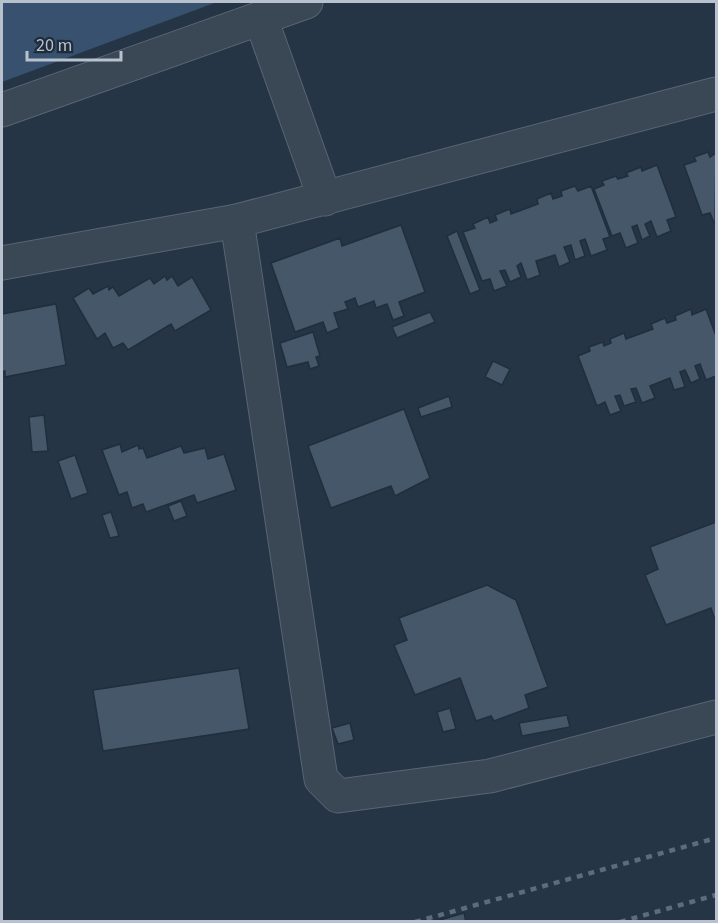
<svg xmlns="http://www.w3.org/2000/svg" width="718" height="923" font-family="'Source Sans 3',sans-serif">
<rect width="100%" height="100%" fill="#253546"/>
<path fill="#37516e" d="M2 2H217L2 82Z"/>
<g fill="#47576a" stroke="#202e3d" stroke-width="1.5">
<path d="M708 152 710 157 716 153 715 225 710 213 702 215 684 165 696 161 694 157Z"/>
<path d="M657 165 676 217 667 220 671 231 657 237 651 221 645 224 650 236 642 240 637 225 632 227 638 243 626 248 620 233 612 236 594 189 604 185 602 181 616 176 618 179 628 176 626 173 641 167 642 171Z"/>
<path d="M575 186 578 191 591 186 610 237 603 239 607 250 591 256 585 239 580 241 585 256 575 260 571 245 564 247 570 262 559 267 555 255 536 261 540 275 527 280 521 263 517 266 521 277 510 282 505 270 500 271 507 286 494 291 490 279 482 281 463 232 475 228 473 224 488 217 490 223 497 220 495 215 510 209 511 214 538 204 537 199 551 193 553 199 562 196 561 191Z"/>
<path d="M401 225 425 292 399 302 404 316 393 320 387 304 376 308 374 301 358 307 355 298 345 302 348 309 334 313 339 328 327 333 323 322 295 332 271 263 340 238 342 246Z"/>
<path d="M457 231 480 290 470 294 447 236Z"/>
<path d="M165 276 167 280 172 276 178 286 192 277 211 310 175 331 171 324 128 350 123 343 113 348 105 333 97 339 73 298 89 288 93 294 108 286 109 290 113 287 119 296 150 278 154 284Z"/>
<path d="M56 304 66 365 5 377V371L2 372V314Z"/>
<path d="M691 309 692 315 706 309 716 336V376L706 380 700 364 695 366 700 379 691 383 685 370 680 372 685 387 674 390 670 378 650 386 655 398 642 403 636 388 631 389 636 402 624 406 620 395 615 396 621 411 610 415 605 402 597 406 578 356 590 351 589 347 603 342 604 346 611 343 610 339 624 333 626 339 653 329 651 324 665 318 667 323 676 320 675 316Z"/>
<path d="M430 312 435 322 397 338 392 327Z"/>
<path d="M313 332 320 356 316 357 319 366 310 369 308 362 287 367 280 343Z"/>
<path d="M493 361 510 369 502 385 485 377Z"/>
<path d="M449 396 452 407 421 417 418 408Z"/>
<path d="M404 409 430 478 395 496 391 486 331 508 308 446Z"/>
<path d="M44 415 48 451 32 452 29 417Z"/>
<path d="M120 444 122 452 138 445 139 449 143 448 147 458 181 446 184 453 205 448 208 459 224 454 236 490 197 503 194 495 146 512 143 504 132 508 127 492 119 495 102 450Z"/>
<path d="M75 455 88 493 71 499 58 461Z"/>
<path d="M181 501 187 516 174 521 168 506Z"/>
<path d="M111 512 119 536 110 538 102 515Z"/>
<path d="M716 522V623L711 608 666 625 645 575 658 569 650 547Z"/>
<path d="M487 585 516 600 548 687 525 695 529 708 494 721 491 716 476 721 460 678 415 695 394 645 407 640 399 618Z"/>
<path d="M239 668 249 729 103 751 93 690Z"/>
<path d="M450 708 456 729 443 732 437 712Z"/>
<path d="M567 715 570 727 522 736 519 723Z"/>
<path d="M350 723 354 740 338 744 332 728Z"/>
<path d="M464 913 466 922H433Z"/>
</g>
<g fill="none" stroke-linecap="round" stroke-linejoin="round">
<g stroke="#596572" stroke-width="35">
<g id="minor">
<path d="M261 19 325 199"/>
<path d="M2 110 306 2"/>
<path d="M237 221 321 779 338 796 490 776 716 717"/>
<path d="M2 263 237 221 716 94"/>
</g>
</g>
<use href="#minor" stroke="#3a4755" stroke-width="33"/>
<g stroke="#5c6b7d" stroke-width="4.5" stroke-dasharray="6 6" stroke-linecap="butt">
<path d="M415 922 716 838"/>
<path d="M620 922 716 895"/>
</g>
</g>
<rect width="718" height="923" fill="none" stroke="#b8c2ce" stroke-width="6"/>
<path d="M27 51v9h94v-9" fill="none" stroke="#b8c2ce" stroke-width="3"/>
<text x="36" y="51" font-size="18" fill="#b8c2ce" stroke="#1e2c3b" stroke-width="4.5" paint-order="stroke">20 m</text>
</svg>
